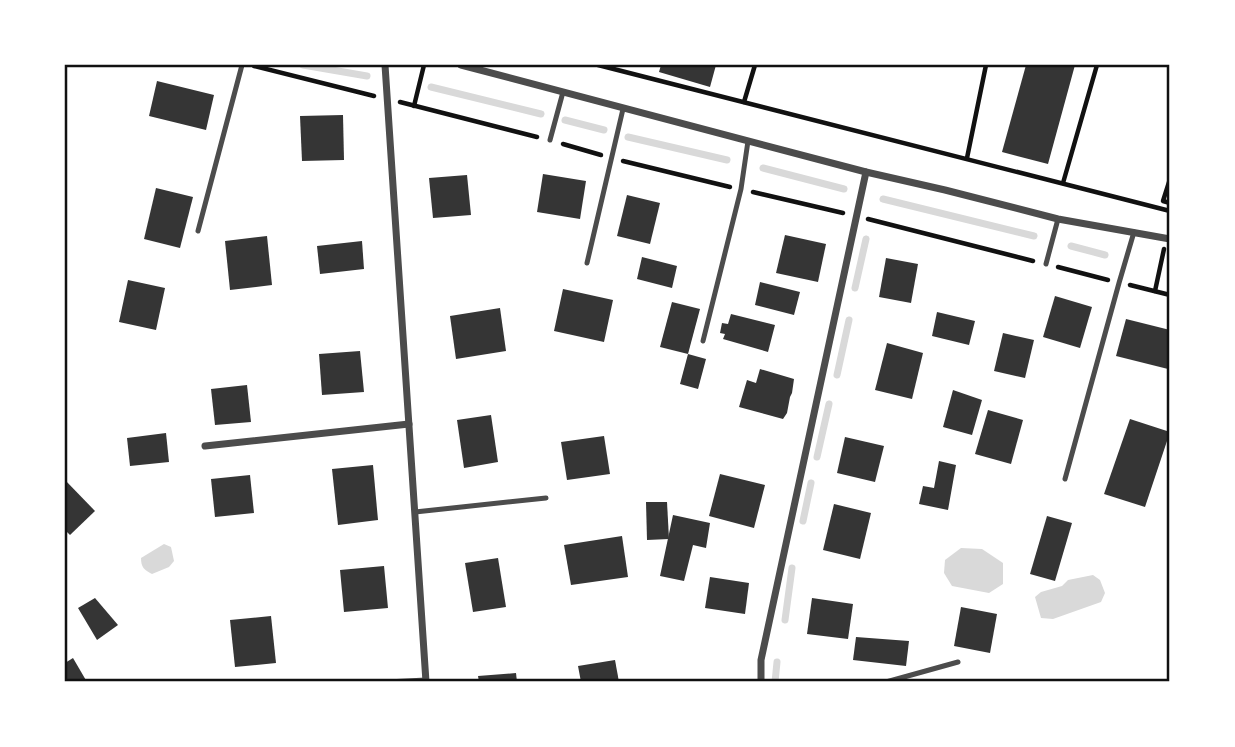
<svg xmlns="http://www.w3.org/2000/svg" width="1235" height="747" font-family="Montserrat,sans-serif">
<rect width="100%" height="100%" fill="#fff"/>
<g fill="#d9d9d9">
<path d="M164 544 171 547 174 561 169 567 152 574C144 570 141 567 141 558Z"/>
<path d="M961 548 982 549 1003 563V584L989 593 952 586 944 573 945 560Z"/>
<path d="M1093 575 1100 580 1105 593 1101 602 1053 619 1041 618 1035 597 1041 592 1062 586 1068 580Z"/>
</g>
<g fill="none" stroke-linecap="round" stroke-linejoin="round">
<g stroke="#d9d9d9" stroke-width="7">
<path d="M303 65 367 76"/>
<path d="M431 87 541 114"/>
<path d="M565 120 604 130"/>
<path d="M628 137 727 160"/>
<path d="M763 168 844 189"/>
<path d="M883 199 1034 236"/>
<path d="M1071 246 1105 255"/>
<path d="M855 288 866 239"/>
<path d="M837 375 849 320"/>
<path d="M817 457 829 404"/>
<path d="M803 521 811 483"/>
<path d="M785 620 792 568"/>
<path d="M775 682 777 662"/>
</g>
</g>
<g fill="#353535">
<path d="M661 65H716L710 87 659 72Z"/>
<path d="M1026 65H1075L1048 164 1002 152Z"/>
<path d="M157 81 214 95 206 130 149 116Z"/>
<path d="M343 115 344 160 302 161 300 116Z"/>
<path d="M543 174 586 181 580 219 537 212Z"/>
<path d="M467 175 471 215 433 218 429 178Z"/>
<path d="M156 188 193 197 180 248 144 239Z"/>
<path d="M627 195 660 203 650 244 617 236Z"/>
<path d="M785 235 826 244 818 282 776 273Z"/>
<path d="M267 236 272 285 230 290 225 241Z"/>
<path d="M362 241 364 269 320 274 317 246Z"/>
<path d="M642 257 677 266 672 288 637 279Z"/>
<path d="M886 258 918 264 911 303 879 297Z"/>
<path d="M128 280 165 288 156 330 119 322Z"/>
<path d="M760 282 800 292 794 315 755 305Z"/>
<path d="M563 289 613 300 604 342 554 331Z"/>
<path d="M1055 296 1092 307 1080 348 1043 337Z"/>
<path d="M672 302 700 309 688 354 660 347Z"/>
<path d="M500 308 506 351 456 359 450 316Z"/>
<path d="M937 312 975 321 969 345 932 336Z"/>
<path d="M731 314 775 325 768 352 723 339 725 334 720 333 722 323 728 324Z"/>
<path d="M1126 319 1170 330V360L1168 369 1116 356Z"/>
<path d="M1003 333 1034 340 1025 378 994 371Z"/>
<path d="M887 343 923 353 912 399 875 390Z"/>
<path d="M360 351 364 392 322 395 319 354Z"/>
<path d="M688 354 706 359 698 389 680 384Z"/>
<path d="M760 369 794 379 792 393 790 397 787 413 783 419 739 407 747 380 756 383Z"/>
<path d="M247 385 251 422 215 425 211 389Z"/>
<path d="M953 390 982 400 972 435 943 427Z"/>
<path d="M988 410 1023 420 1011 464 975 454Z"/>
<path d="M491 415 498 462 464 468 457 420Z"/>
<path d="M1130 419 1170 432 1145 507 1104 494Z"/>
<path d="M166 433 169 462 130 466 127 438Z"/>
<path d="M604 436 610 474 567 480 561 442Z"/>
<path d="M845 437 884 446 875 482 837 473Z"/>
<path d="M939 461 956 465 948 510 919 504 923 486 934 488Z"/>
<path d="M373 465 378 520 338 525 332 469Z"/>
<path d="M720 474 765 485 754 528 709 516Z"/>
<path d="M250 475 254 513 215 517 211 479Z"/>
<path d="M65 480 95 511 70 535 65 530Z"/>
<path d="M646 502H667L669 539 647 540Z"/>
<path d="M834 504 871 513 860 559 823 550Z"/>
<path d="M673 515 710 523 706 548 693 545 684 581 660 576Z"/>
<path d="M1047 516 1072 523 1055 581 1030 574Z"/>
<path d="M622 536 628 577 571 585 564 545Z"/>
<path d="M498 558 506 607 473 612 465 563Z"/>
<path d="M384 566 388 608 344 612 340 570Z"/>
<path d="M710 577 749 583 745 614 705 608Z"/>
<path d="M95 598 118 625 97 640 78 608Z"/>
<path d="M812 598 853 604 848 639 807 634Z"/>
<path d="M961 607 997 614 990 653 954 646Z"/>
<path d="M271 616 276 663 235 667 230 620Z"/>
<path d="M856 637 909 641 906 666 853 660Z"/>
<path d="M73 658 87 682H65V663Z"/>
<path d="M615 660 619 682H581L578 666Z"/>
<path d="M516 673 517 682H479L478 676Z"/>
</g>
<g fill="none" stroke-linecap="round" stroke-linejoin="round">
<g stroke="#111" stroke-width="4.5">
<path d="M598 65 1170 211"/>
<path d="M254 66 374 96"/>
<path d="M400 102 537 137"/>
<path d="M744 102 755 65"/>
<path d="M414 106 424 65"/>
<path d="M563 144 601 155"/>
<path d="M967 158 986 65"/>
<path d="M623 161 730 187"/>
<path d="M1170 179 1163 201 1170 203"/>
<path d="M1063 183 1097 65"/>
<path d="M753 192 843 213"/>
<path d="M868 219 1033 261"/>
<path d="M1058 267 1108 280"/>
<path d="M1130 285 1170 295"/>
<path d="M1155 291 1164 249"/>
</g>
<g stroke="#4c4c4c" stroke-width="5">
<path d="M550 140 563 92"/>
<path d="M198 231 242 65"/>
<path d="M587 263 623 109"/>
<path d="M1046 264 1058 219"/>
<path d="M703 341 741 189 748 141"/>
<path d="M1065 479 1119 283 1134 232"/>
<path d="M415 512 546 498"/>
<path d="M387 682 426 680"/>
<path d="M886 682 958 662"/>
</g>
<g stroke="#4c4c4c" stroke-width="7">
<path d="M385 65 426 682"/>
<path d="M461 65 866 172 945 190 1058 219 1170 239"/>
<path d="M205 446 409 424"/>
<path d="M761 682V660L866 172"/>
</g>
</g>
<rect width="1235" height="747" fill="none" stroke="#ffffff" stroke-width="133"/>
<rect x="66" y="66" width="1102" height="614" fill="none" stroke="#111" stroke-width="2.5"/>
</svg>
